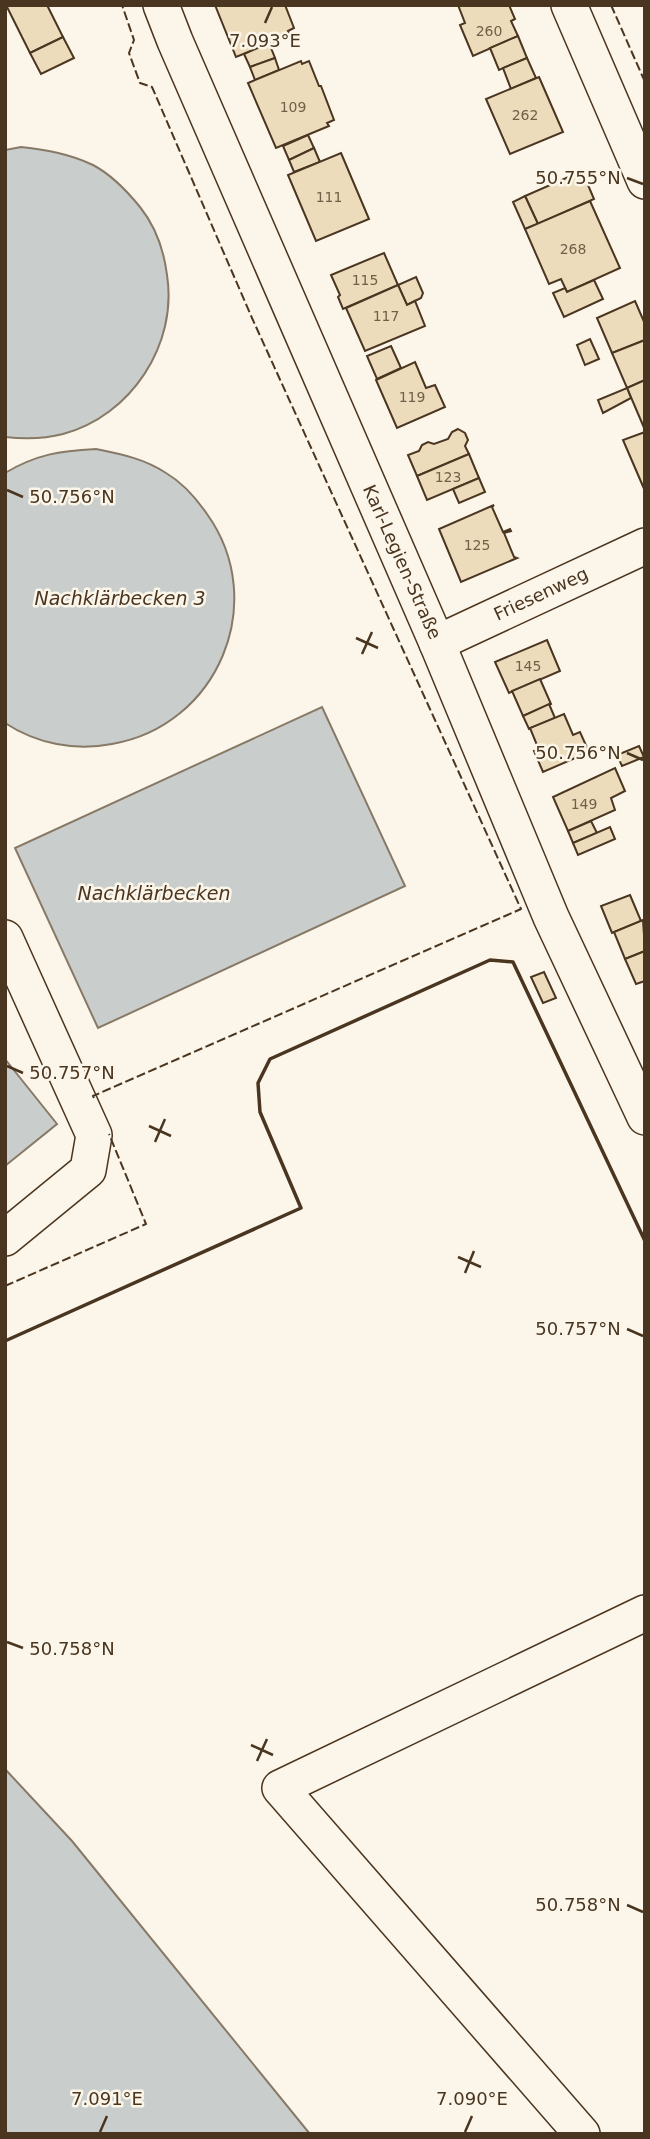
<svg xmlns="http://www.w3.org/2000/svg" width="650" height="2139" font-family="'DejaVu Sans',sans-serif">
<rect width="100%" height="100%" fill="#fbf6e9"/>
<g fill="#c9cecd" stroke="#887966" stroke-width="2">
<path d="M21 147C47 150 70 154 93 165 112 175 127 191 140 207 156 227 164 251 167 275 178 344 131 416 63 434 44 439 24 439 5 437V150Z"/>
<path d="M96 449C121 454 145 459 166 473 183 483 196 498 207 514 270 602 218 726 112 744 75 751 37 744 5 723V473C37 454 60 451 96 449Z"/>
<path d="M322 707 405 886 98 1028 15 848Z"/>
<path d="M5 1059 57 1124 5 1166Z"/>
<path d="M5 1769 72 1841 310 2134H5Z"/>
</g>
<g fill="#ecdcbc" stroke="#4a3520" stroke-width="2">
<path d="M6 5H47L63 37 30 53Z"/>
<path d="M215 5H285L294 28 288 31 290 35 236 57Z"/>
<path d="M458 5H509L515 19 511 21 518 36 473 56 460 25 465 23Z"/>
<path d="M518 36 527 58 499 70 490 48Z"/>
<path d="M63 37 74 58 41 74 30 53Z"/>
<path d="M269 43 275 58 250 67 244 54Z"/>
<path d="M275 58 279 70 255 80 250 67Z"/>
<path d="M527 58 536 78 511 89 503 68Z"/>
<path d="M301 61 302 64 309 61 319 86H321L334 120 327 123 329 126 276 148 248 83Z"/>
<path d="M539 77 563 132 510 154 486 99Z"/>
<path d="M308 135 314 148 289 160 283 146Z"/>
<path d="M314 148 320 162 294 172 289 160Z"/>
<path d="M341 153 369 219 316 241 288 175Z"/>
<path d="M582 171 594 199 538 224 525 196Z"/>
<path d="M525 196 538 224 525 229 513 202Z"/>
<path d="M590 201 620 268 567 292 561 279 549 284 525 229Z"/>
<path d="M384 253 398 285 343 309 338 297 340 295 331 275Z"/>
<path d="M416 277 423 293 421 298 407 305 398 285Z"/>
<path d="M594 280 603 299 564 317 553 293 565 288 567 292Z"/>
<path d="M398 285 407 305 415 301 425 326 365 351 346 308Z"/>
<path d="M635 301 645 324V340L612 353 597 318Z"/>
<path d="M590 339 599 359 585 365 577 345Z"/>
<path d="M645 340V380L627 388 612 353Z"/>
<path d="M391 346 401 368 377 379 367 356Z"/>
<path d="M415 362 426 388 435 385 445 407 397 428 376 380Z"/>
<path d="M645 380V430L627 388Z"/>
<path d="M627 388 631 398 603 413 598 400Z"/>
<path d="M458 429 465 433 468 440 465 446 469 454 417 476 408 455 419 451 422 445 428 442 434 444 448 439 452 432Z"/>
<path d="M645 432V491L623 440Z"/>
<path d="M469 454 479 478 427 500 417 476Z"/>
<path d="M479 478 485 492 459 503 453 489Z"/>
<path d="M494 505 492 507 503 532 510 529 511 531 504 533 514 557 517 558 461 582 439 529Z"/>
<path d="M547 640 560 671 509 693 495 662Z"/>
<path d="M540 679 551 704 523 716 512 691Z"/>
<path d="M549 704 555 718 529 729 523 716Z"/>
<path d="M564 714 573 735 580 732 589 752 543 772 534 751 539 750 530 728Z"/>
<path d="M639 746 644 757 622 766 617 755Z"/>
<path d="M615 768 625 791 611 798 615 810 568 831 553 797Z"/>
<path d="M591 821 597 833 573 843 568 831Z"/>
<path d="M610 827 615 839 578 855 573 843Z"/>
<path d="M630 895 641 921 612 933 601 906Z"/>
<path d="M643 920 645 951 625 959 614 932Z"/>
<path d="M645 951V981L636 984 625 959Z"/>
<path d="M544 972 556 998 543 1003 531 977Z"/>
</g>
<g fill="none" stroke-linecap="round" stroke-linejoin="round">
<g stroke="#4a3520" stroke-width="38">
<g id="minor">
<path d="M161 5 175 41 437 643 551 917 645 1117"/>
<path d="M569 5 645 181"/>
<path d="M437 643 645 546"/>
<path d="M5 938 94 1135 88 1170 5 1238"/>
<path d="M582 2134 280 1788 645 1613"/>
</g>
</g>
<use href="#minor" stroke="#fbf6e9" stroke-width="35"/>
<g stroke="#4a3520" stroke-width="2" stroke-dasharray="9 3.5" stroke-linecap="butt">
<path d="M611 5 645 82"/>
<path d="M94 1098 93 1096 521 909 252 318 152 87 140 83 129 53 134 40 122 5"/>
<path d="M5 1286 146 1224 109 1134"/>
</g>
<path stroke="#4a3520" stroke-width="3.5" d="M5 1341 301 1208 260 1112 258 1083 270 1059 490 960 513 962 645 1241"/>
</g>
<path fill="none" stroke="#4a3520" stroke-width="2.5" d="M265 23 272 7M627 178 643 184M7 490 23 497M356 638 378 648M362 654 372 632M627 753 643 760M7 1066 23 1073M149 1126 171 1136M155 1142 165 1119M458 1257 481 1267M465 1273 474 1251M627 1329 643 1336M7 1642 23 1648M251 1745 273 1755M257 1761 267 1739M627 1905 643 1912M100 2132 107 2116M465 2132 472 2116"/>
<g text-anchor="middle" stroke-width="5" stroke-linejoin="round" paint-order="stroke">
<g font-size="14" fill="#725f47">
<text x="489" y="36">260</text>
<text x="293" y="112">109</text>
<text x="525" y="120">262</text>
<text x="329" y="202">111</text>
<text x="573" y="254">268</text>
<text x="365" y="285">115</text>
<text x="386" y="321">117</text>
<text x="412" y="402">119</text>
<text x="448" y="482">123</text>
<text x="477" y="550">125</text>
<text x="528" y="671">145</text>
<text x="584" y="809">149</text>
</g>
<g font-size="18" fill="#4a3520" stroke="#fbf6e9">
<text transform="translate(402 562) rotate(66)" y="6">Karl-Legien-Straße</text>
<text transform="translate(541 594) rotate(-25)" y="6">Friesenweg</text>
</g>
<g font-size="19" font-style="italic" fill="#4a3520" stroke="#fbf6e9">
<text x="120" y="605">Nachklärbecken 3</text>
<text x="154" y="900">Nachklärbecken</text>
</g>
</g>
<g font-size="18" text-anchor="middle" fill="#4a3520" stroke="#fbf6e9" stroke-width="5" stroke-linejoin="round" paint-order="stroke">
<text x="265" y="47">7.093°E</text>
<text x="578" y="184">50.755°N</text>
<text x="72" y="503">50.756°N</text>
<text x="578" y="759">50.756°N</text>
<text x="72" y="1079">50.757°N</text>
<text x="578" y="1335">50.757°N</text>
<text x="72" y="1655">50.758°N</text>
<text x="578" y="1911">50.758°N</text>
<text x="107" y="2105">7.091°E</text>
<text x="472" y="2105">7.090°E</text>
</g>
<rect width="650" height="2139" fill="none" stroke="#4a3520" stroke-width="14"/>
</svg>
